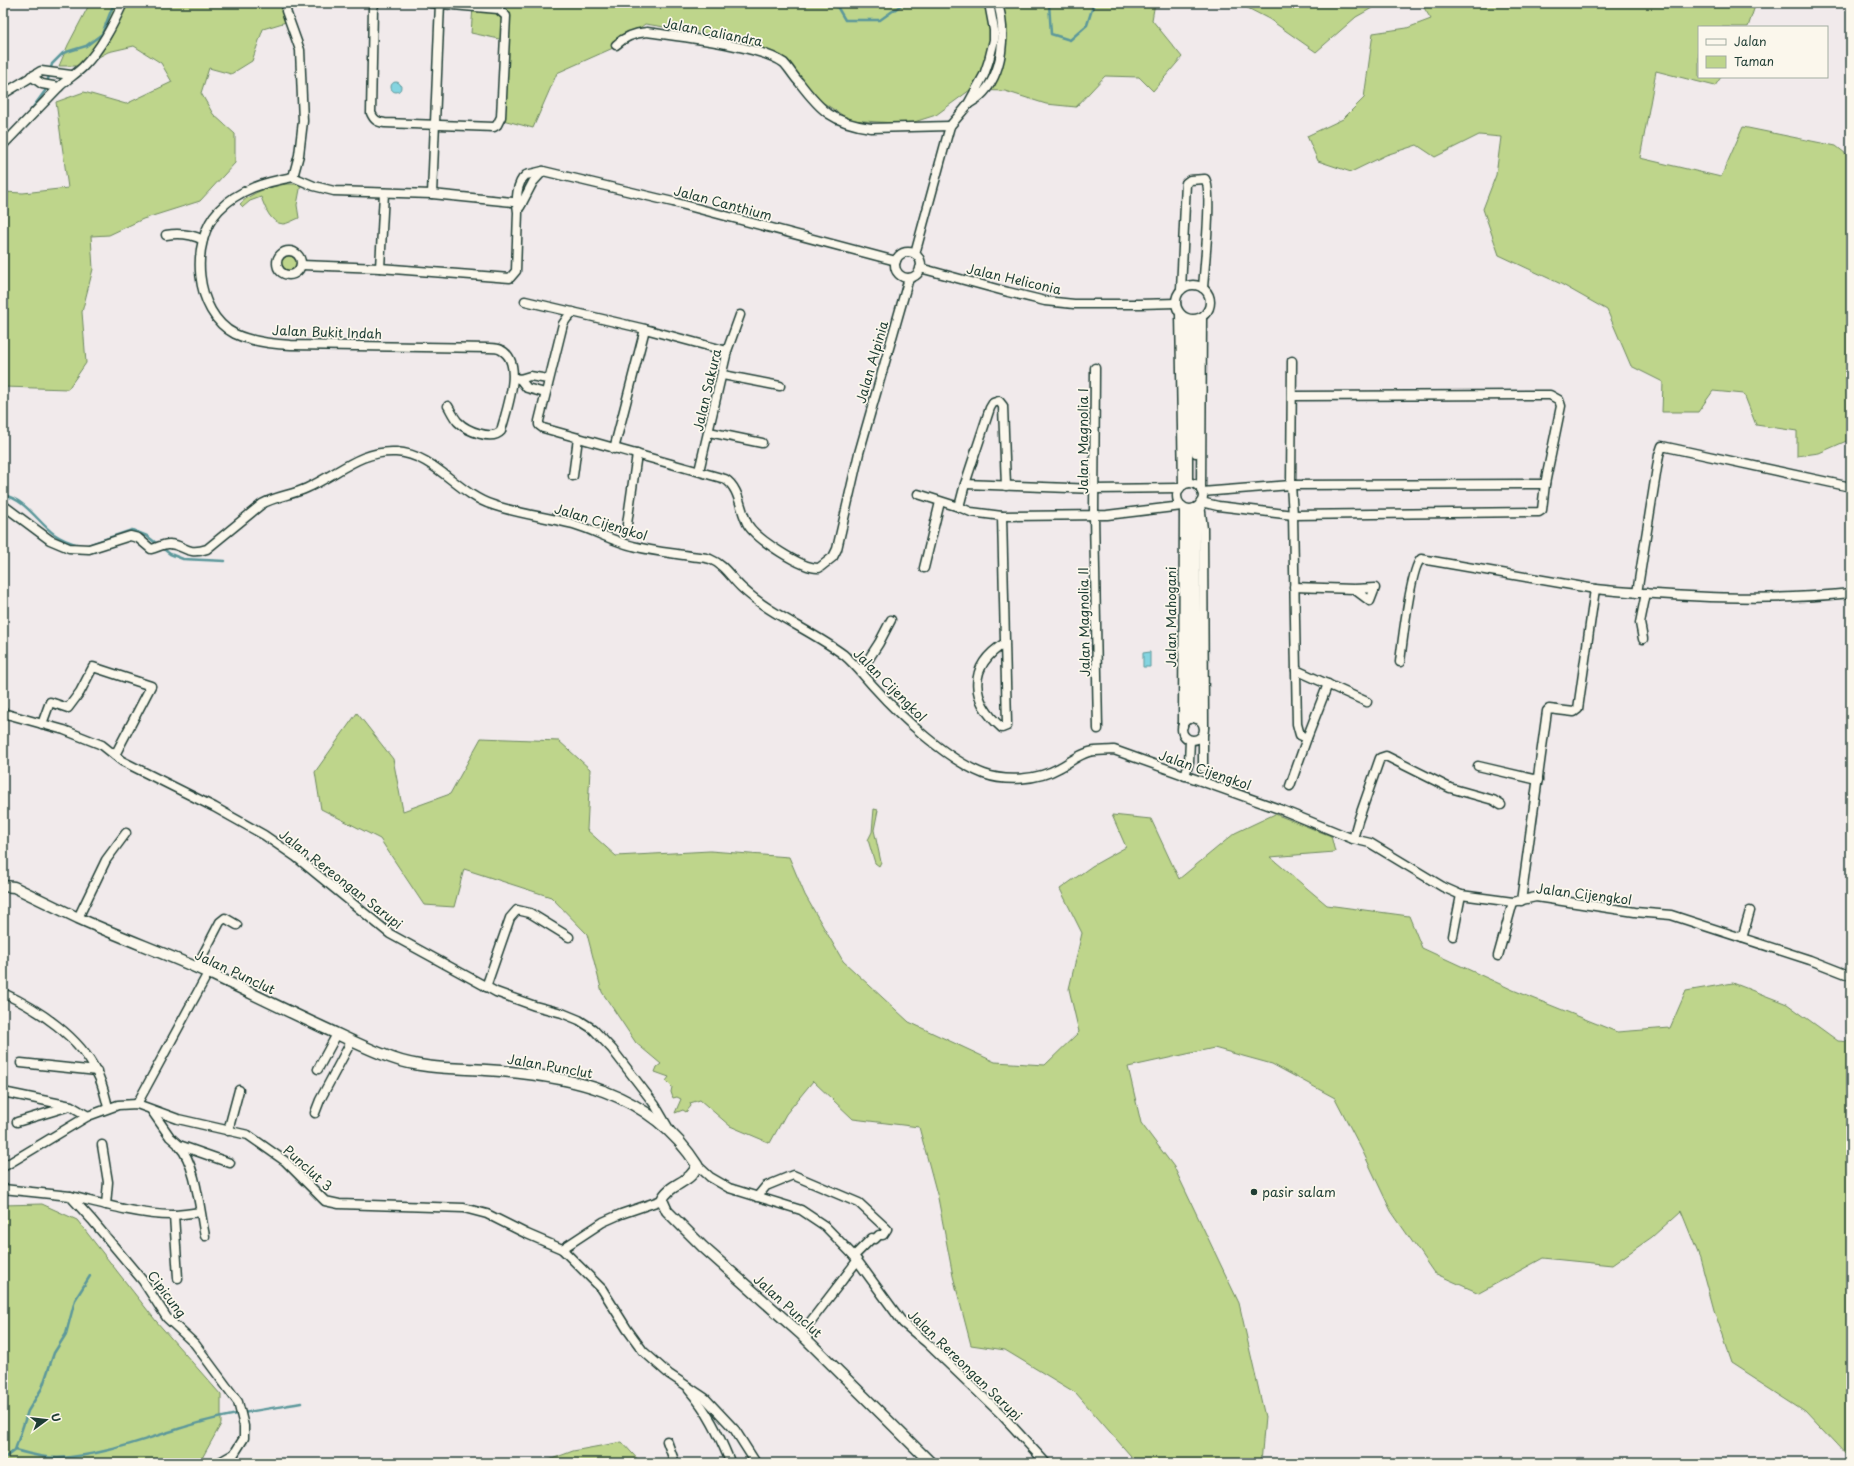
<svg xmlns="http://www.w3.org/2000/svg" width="1854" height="1466" font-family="'Playpen Sans',sans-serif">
<rect width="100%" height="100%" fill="#f1eaeb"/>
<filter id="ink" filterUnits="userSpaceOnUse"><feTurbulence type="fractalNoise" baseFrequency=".025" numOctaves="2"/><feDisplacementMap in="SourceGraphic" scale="8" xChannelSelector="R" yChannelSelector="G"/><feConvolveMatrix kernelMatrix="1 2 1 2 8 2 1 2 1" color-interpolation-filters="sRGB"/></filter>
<g filter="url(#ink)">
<path fill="#e5dae9" d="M1579 1456 1601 1463H1574Z"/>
<g fill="#bed58b" stroke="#6e8960">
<path d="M90 3H286V22L263 29 252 61 231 74 209 68 201 93 213 114 235 134V163L200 201 143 219 109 235 91 236 93 269 82 312 86 363 68 389 3 387V192L23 193 68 188 56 102 84 92 126 104 172 82 161 63 134 46 108 52 82 66H59L68 45Z"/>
<path d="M422 3H1155L1152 20 1182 57 1153 91 1139 77 1105 76 1076 107 1046 104 1005 91 970 90 936 115 908 124 850 120 813 96 782 58 710 34 645 24 613 48 557 73 533 128 499 119 504 40 471 33 473 7Z"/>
<path d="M1238 3H1381L1356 17 1316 52 1269 19Z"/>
<path d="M1421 3H1775L1755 6 1748 27H1699V77H1721L1715 86 1656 71 1640 158 1721 177 1743 127 1836 146 1850 157 1851 439 1819 453 1797 456V431L1756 425 1744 394 1713 391 1698 412H1662L1663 382 1631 366 1607 310 1561 284 1499 255 1483 209 1496 175 1501 137 1479 135 1435 157 1417 145 1386 155 1351 172 1318 161 1307 136 1343 119 1364 98 1373 33 1407 28 1431 19Z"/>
<path d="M286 184H301L297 205 299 218C294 220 287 224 283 224 270 223 265 207 261 197L250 201 243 207 240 204C253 191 270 187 286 184Z"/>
<circle cx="289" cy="264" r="8"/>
<path d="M357 713 393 759 403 811 450 794 481 738 559 741 590 769 587 830 616 856 710 851 789 857 805 895 843 961 909 1022 995 1062 1045 1065 1079 1032 1069 989 1082 933 1060 889 1092 866 1126 847 1112 815 1151 819 1179 879 1235 833 1275 814 1331 836 1335 852 1270 857 1327 905 1409 916 1422 948 1513 990 1617 1032 1670 1028 1686 991 1733 983 1787 1004 1838 1041 1851 1042V1458L1806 1410 1732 1362 1714 1310 1700 1258 1681 1211 1652 1237 1612 1265 1543 1258 1479 1293 1434 1273 1391 1211 1363 1152 1335 1098 1272 1064 1214 1048 1128 1067 1141 1123 1174 1167 1239 1303 1265 1417 1261 1463H1137L1076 1393 1005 1350 971 1345 953 1276 938 1198 919 1127 853 1119 813 1081 786 1114 770 1143 730 1126 700 1100 690 1103 691 1106 686 1112 683 1110 675 1113 681 1099 677 1097 673 1098 671 1092 672 1087 666 1081 669 1077 655 1072 657 1067 661 1064 636 1043 602 992 587 934 551 897 464 869 454 907 424 905 380 839 321 809 315 772Z"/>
<path d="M874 809 878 810 874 830 881 862 879 866 875 863 868 840 872 832Z"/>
<path d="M42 1204 77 1220 156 1321 221 1395V1424L201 1460 193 1463H3V1205Z"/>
<path d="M622 1442 641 1463H541L573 1451Z"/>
</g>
<g fill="#84d4e0" stroke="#5c989b">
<circle cx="396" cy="87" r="5"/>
<path d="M1150 652V667H1143V653Z"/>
</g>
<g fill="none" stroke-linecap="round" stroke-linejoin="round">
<g stroke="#5c989b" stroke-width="2.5">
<path d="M835 3 845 20H880L904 3"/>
<path d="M1049 3 1051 34 1070 40 1087 25 1094 3"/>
<path d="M31 110 45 91 52 64 63 53 86 46 102 34 114 3"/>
<path d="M3 138 10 133"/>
<path d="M3 495C25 499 37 521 54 534 61 539 71 543 80 545"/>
<path d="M88 545 132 530 147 536 170 554 183 559 225 561"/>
<path d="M15 1450 28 1411 42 1388 54 1353 66 1334 75 1300 90 1276"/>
<path d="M3 1459 15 1450C29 1454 43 1458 57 1458 107 1456 154 1435 202 1422 234 1413 268 1409 301 1403"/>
</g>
<g stroke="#1f3d34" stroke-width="11">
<g id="minor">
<path d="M288 3 286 11 300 50 303 121 299 155 293 177"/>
<path d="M375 3 373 8 371 113C374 120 377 122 385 123L494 127 497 125 501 117 506 16 498 9 430 3"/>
<path d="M616 45C625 36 635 33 647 32 680 37 759 45 784 63 789 68 794 77 799 82 821 111 833 123 871 128L950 126"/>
<path d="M31 76 42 84 59 87C66 80 76 74 83 67 101 49 113 25 123 3"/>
<path d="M3 94 41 71 71 75"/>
<path d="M967 105C971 102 976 100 980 96 1004 74 1006 32 998 3"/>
<path d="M3 145 59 87"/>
<path d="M293 177C266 182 239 189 219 210 189 241 194 313 235 334 252 342 273 344 291 345L489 348C492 348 498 348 501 350 525 362 506 411 501 431 492 441 467 431 458 422 454 418 451 411 448 406"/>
<path d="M293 177 314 186 334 191 432 194 522 203"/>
<path d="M432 194 440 3"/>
<path d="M520 207 533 182 543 171"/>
<path d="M166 235C179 233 191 234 203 240"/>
<circle cx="289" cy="263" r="12"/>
<circle cx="908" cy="265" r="13"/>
<path d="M915 254 950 126 967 106 984 75 989 60 994 40V30L989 3"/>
<path d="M301 265 380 268 510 278 516 271 518 212C516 200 516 183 526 175L543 171 673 202 896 261"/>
<path d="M380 268 384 193"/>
<path d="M920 268 1008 292 1045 301 1074 304H1140L1176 303"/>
<circle cx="1193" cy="302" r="17"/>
<path d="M1181 290 1186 183 1190 180 1205 179C1213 188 1204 272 1203 288"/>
<path d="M525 301 645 329 727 351"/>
<path d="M573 312 567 318 563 324 539 421V425L543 428 725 479C740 488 740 511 748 525 757 539 802 569 819 568L833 557 837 549 859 453 909 278"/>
<path d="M1180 314 1183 485"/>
<path d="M1188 319V483"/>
<path d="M1196 319V453"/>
<path d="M1095 368 1094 515 1098 729"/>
<path d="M723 375 780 386"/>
<path d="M514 378 520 379 530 376 548 379"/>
<path d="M520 379 527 388 545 393"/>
<path d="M709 432 762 443"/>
<path d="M614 449 645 329"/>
<path d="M699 471 727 351 740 315"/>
<path d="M573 476 578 438"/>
<circle cx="1190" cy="496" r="13"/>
<path d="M965 484 1095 489 1180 488"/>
<path d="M1006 486 1003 406 999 401 993 403 990 408 965 484 959 507 971 512 1002 516 1107 515 1182 506"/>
<path d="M1201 490 1202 317"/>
<path d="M1202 492 1291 485 1545 484"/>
<path d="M918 494 959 507"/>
<path d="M1201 502 1218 506 1293 515 1539 512 1542 510 1545 484 1561 406 1559 400 1550 395 1292 396"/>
<path d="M1200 504 1203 529 1204 727"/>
<path d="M3 505 50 540 69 548 89 549 130 536 138 538 151 549C157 548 164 543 170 544 185 545 186 556 207 549L262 504C276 496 292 495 307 488 338 474 361 450 396 452 435 454 457 494 493 505 519 514 547 517 573 524 594 530 612 541 633 546 651 551 671 553 690 556 696 557 704 557 710 559 725 565 731 578 742 588 772 616 811 630 844 655 855 664 864 676 874 687 900 716 947 760 984 774 1006 782 1038 780 1059 768 1069 763 1078 755 1089 752 1097 750 1106 751 1114 750L1282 810 1353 839 1370 843 1443 887 1461 895 1513 902 1536 897 1635 912 1671 915 1810 960 1851 976"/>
<path d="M1195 508 1197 719"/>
<path d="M1189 512 1190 719"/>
<path d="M1002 516 1007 724V726L1002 728C971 701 966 667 1005 643"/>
<path d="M627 524 637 454"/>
<path d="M924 568 940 502"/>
<path d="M1294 587 1354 589 1375 588 1370 601 1354 589"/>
<path d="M1637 593 1659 455 1662 446 1851 487"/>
<path d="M1643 639 1640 623 1646 593"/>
<path d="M1400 662C1402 645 1411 567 1421 559L1595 589"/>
<path d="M1296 670 1367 702"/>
<path d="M861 671 879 643 891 620"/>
<path d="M3 713 64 730 102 745 122 761 214 807 264 835 296 857 390 934 496 992 535 1006 562 1013 579 1020 593 1029 612 1049 655 1105 669 1129"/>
<circle cx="1193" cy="729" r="11"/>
<path d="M42 724 50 702 68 708 80 692 93 667 151 686 115 755"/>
<path d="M1183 726 1184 508"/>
<path d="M1307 738 1328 684"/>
<path d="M1478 766 1538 780"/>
<path d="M1203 767V735"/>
<path d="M1185 776 1189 762 1190 740"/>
<path d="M1290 786 1307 738 1300 735 1297 724 1293 515 1291 485 1292 361"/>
<path d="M1353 839 1358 821 1380 758 1386 756 1450 788 1493 800 1501 805"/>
<path d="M1521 901 1547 711 1549 709 1574 712 1578 709 1595 589C1680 597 1766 602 1851 593"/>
<path d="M78 918 106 860 126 833"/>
<path d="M1453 936 1461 895"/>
<path d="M1742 938 1750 911"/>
<path d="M1498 956 1513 902"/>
<path d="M196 968 220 922 225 918 237 925"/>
<path d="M486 987 510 918 517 910 530 913 569 937"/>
<path d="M3 993C38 1009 80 1037 97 1073 103 1084 105 1096 108 1107"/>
<path d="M21 1063 97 1071"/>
<path d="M318 1069 337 1034"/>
<path d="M3 1092 71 1106 88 1116"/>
<path d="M137 1104 208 973"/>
<path d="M152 1111 170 1137 179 1145 230 1163"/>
<path d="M315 1113 320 1100 351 1042"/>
<path d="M17 1122 70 1106"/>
<path d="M228 1131 239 1090"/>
<path d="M102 1145 108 1182 106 1205"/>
<path d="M179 1146C196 1163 200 1212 205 1236"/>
<path d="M697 1165 710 1177 729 1188 801 1210 825 1226 854 1256 903 1323 927 1343 1001 1414 1046 1463"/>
<path d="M3 1167 88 1116 118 1105 137 1104 178 1119 248 1135 285 1161 325 1201 339 1204 464 1208 487 1214 527 1234 562 1249 602 1289 627 1329 643 1351 669 1374 705 1398 735 1430 756 1463"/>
<path d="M3 1189 70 1196 92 1220 143 1281 167 1318 195 1344 238 1402 244 1426V1438L234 1454 218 1463"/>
<path d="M71 1196C102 1204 141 1215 172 1215 182 1215 191 1213 200 1212"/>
<path d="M757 1197 766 1186 793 1175 859 1203 887 1229 883 1235H879L875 1239 872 1238 854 1256"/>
<path d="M174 1215 178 1278"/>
<path d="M562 1249 603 1222 621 1214 662 1200"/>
<path d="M801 1334 857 1261"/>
<path d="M689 1390C708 1412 718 1433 729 1459L727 1463"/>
<path d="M667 1441 675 1463"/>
</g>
</g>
<g stroke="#1f3d34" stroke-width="13">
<path id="major" d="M3 886 14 887C35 897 57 908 78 918 122 938 167 954 211 974 247 991 283 1009 320 1026 344 1037 367 1049 392 1058 422 1069 455 1068 486 1070 568 1075 649 1090 697 1165 692 1183 669 1183 662 1200L667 1211 703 1247 801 1334 931 1463"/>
</g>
<use href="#minor" stroke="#fbf7ec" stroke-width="8"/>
<use href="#major" stroke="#fbf7ec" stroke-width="10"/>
</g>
</g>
<circle fill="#1f3d34" stroke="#fbf7ec" stroke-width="1.5" cx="1254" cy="1192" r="4"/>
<g text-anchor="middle" stroke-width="3.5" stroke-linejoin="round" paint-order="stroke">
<g font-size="13" fill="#1f3d34" stroke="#fbf7ec">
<text transform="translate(713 32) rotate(11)" y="5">Jalan Caliandra</text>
<text transform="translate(723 203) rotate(15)" y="5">Jalan Canthium</text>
<text transform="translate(1014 279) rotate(13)" y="5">Jalan Heliconia</text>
<text transform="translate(327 332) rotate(2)" y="5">Jalan Bukit Indah</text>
<text transform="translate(872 362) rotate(-74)" y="5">Jalan Alpinia</text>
<text transform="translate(707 390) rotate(-77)" y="5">Jalan Sakura</text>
<text transform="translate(1083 441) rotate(-90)" y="5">Jalan Magnolia I</text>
<text transform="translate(601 522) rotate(17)" y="5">Jalan Cijengkol</text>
<text transform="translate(1171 617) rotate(-90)" y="5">Jalan Mahogani</text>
<text transform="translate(1084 622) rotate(-91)" y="5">Jalan Magnolia II</text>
<text transform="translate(890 685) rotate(45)" y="5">Jalan Cijengkol</text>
<text transform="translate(1205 770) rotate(19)" y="5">Jalan Cijengkol</text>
<text transform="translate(341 879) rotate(38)" y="5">Jalan Rereongan Sarupi</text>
<text transform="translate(1584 894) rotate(7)" y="5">Jalan Cijengkol</text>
<text transform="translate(235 972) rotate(25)" y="5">Jalan Punclut</text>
<text transform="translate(550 1066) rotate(10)" y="5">Jalan Punclut</text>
<text transform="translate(308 1168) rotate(42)" y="5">Punclut 3</text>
<text transform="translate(167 1294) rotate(53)" y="5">Cipicung</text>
<text transform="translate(788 1306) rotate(42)" y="5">Jalan Punclut</text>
<text transform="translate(965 1365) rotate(44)" y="5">Jalan Rereongan Sarupi</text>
</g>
<g font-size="13" fill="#1f3d34" stroke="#fbf7ec" text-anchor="start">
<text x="1262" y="1197">pasir salam</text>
</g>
</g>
<rect width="1854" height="1466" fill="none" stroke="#fbf7ec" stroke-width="16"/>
<rect x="8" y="8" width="1838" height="1450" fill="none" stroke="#1f3d34" stroke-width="1.5" filter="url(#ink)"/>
<rect x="1698" y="26" width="130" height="52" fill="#fbf7ec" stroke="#a3ada2"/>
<rect x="1706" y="39" width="20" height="6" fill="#fbf7ec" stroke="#a3ada2"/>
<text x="1734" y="46" font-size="12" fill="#1f3d34">Jalan</text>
<rect x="1706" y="56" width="20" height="12" fill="#bed58b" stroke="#a3ada2"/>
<text x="1734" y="66" font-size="12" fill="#1f3d34">Taman</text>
<g transform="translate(46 1420) rotate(75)" stroke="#fbf7ec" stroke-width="3" paint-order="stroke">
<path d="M0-3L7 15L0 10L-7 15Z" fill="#1f3d34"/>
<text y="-6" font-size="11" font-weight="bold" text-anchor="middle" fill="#1f3d34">U</text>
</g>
</svg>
